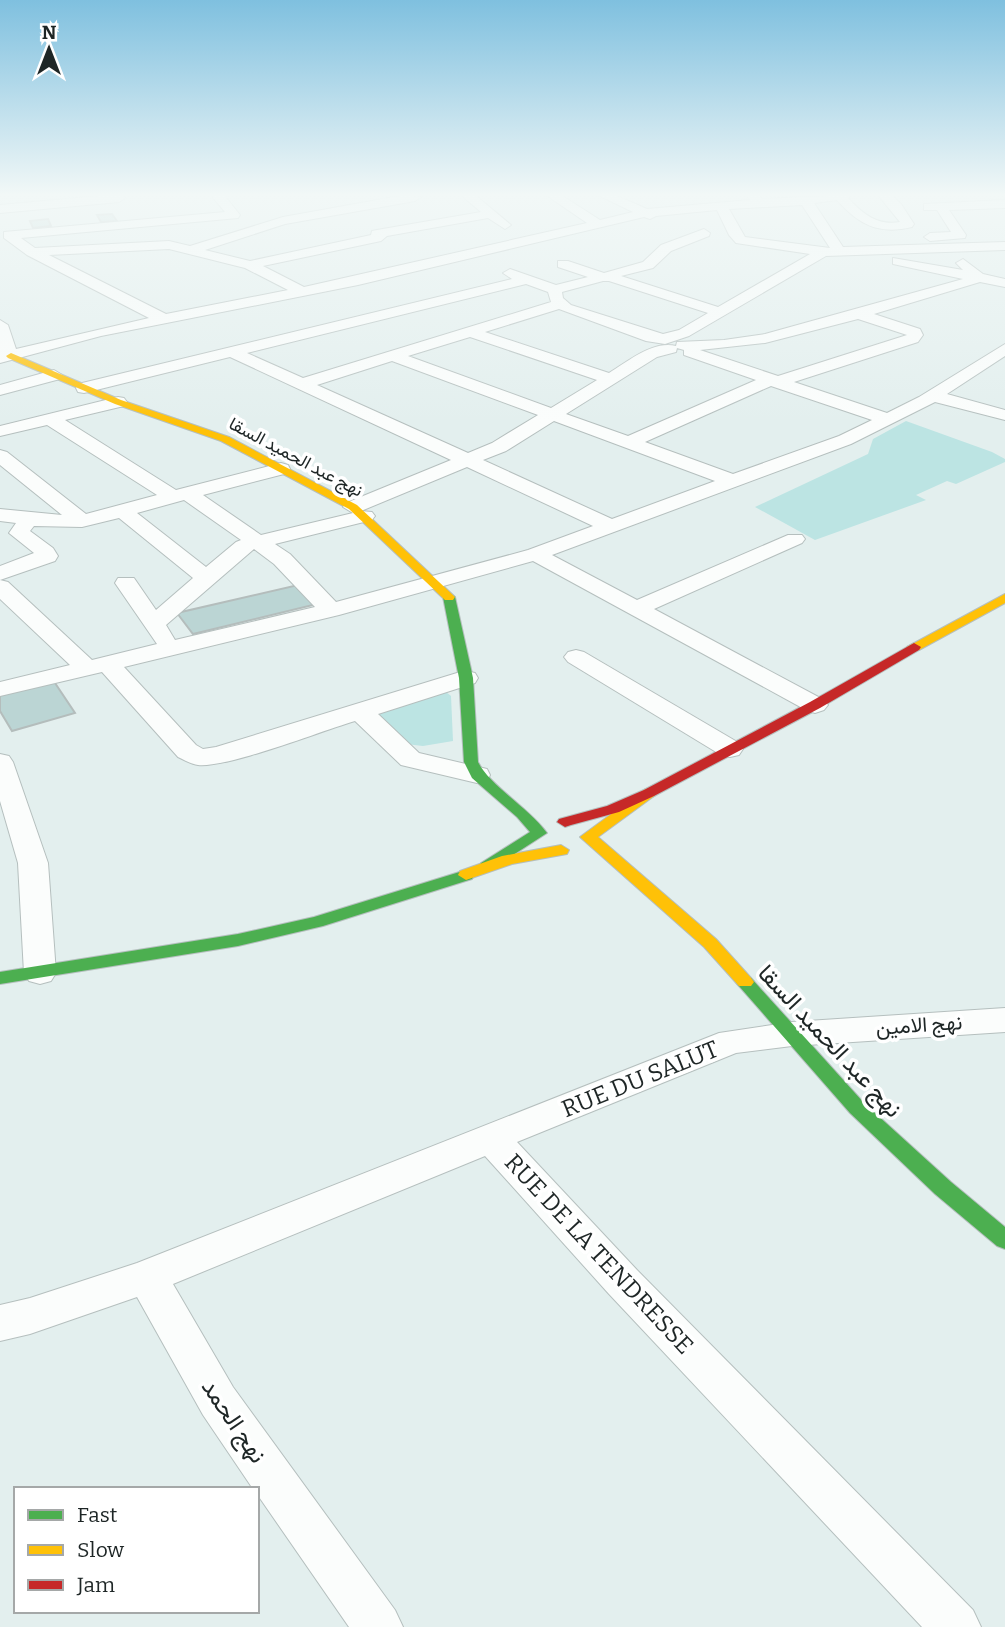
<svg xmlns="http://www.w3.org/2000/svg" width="1005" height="1627" font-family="Bitter,Vazirmatn,serif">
<rect width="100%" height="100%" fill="#e3efee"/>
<g fill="#bce4e3">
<path d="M906 421 992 452 1005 459V462L956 484 947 481 916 495 926 500 815 540 755 507 868 454 873 439Z"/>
<path d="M446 692 451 696 453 741 423 746 406 744 377 713Z"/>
</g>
<g fill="#bbd5d4" stroke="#b4bdbc" stroke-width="2">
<path d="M112 214 117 221 101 222 97 215Z"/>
<path d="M48 219 51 226 33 228 30 221Z"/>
<path d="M298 585 317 604 193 634 177 613Z"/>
<path d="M53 680 75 713 12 731 0 711V693Z"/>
</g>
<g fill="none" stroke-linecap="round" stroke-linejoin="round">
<g stroke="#b5bfbe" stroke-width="2">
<g id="street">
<path d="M110 195H122L125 198 119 202 0 213V205Z"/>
<path d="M211 195H224L240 215 238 218 21 238 35 248 169 241 190 246 283 217 405 195 421 197 415 201 285 224 205 250 250 261 371 235 372 231 377 230 481 212 461 195H475L511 225 505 229 488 218 387 236 381 241 263 266 304 287 587 223 546 195H561L600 220 633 212 598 195H615L647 209 750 200 747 195H759L762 199 851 195 848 198C863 214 877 226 900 222L878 195H891L901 204 914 224 912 227C879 235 859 225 837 200L814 203 843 247 1005 242V250L826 256 689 336 665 344 646 341 559 309 485 332 609 373C627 362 653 340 676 346L677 342 724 340 765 334 963 279 893 264V258L963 270 956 263 963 259 983 274 1005 279V287L980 282 874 314 920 329 923 335 918 342 794 382 887 413 919 397 1005 344V356L947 394 1005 410V420L935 402 851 444 552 555 637 600 788 535H802L805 539 802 543 654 609 824 700 828 705 824 710 815 713 806 710 533 561 339 615 124 667 196 745 203 749 216 747 457 673 466 671 475 673 478 678 475 683 378 714 419 753 487 769 490 775 487 781 477 783 401 765 355 721C321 731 228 768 198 765 191 764 184 760 178 757L102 672 0 696V682L70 665 0 599V566L34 553 9 533 16 523 0 521V509L62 515 0 465V450L7 452 86 514 157 495 47 425 0 436V426L118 397 124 398 127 402 124 406 65 420 176 490 281 463 288 465 290 469 288 473 203 495 261 535 353 513 343 507 346 503 451 460 230 357 84 393 78 392 76 388 78 384 512 279 503 273 510 269 556 285 588 277 558 267V261H568L604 273 643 262 661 245 704 229 710 233 709 236 671 251 653 268 621 276 718 307 810 254 736 243 729 235 717 210 656 216 650 219 644 217 358 285 101 336 0 363V320L8 325 16 349 149 318 27 255 4 238V232L225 212ZM802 205 830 248 745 237 729 209ZM169 249 245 268 288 290 166 314 49 255ZM603 281H609L708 313 679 330 663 334 571 305 563 298 562 292ZM526 284 548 292 551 302 303 378 247 353ZM858 319 907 335 778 376 700 350 765 343ZM470 337 597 380 551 408 408 356ZM677 348 684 350V355L756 380 628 436 566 414 657 357 676 352ZM392 361 538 415 492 443 468 453 317 385ZM771 386 872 420 839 436 733 474 645 442ZM554 421 715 481 612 519 483 460 506 451ZM467 467 593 526 528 550 336 602 290 554 275 544 372 520 375 516 372 512 361 511ZM184 500 241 540 236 542 206 567 137 513ZM119 518 193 578 156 610 134 578H118L115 583 157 644 92 660 8 582 0 580 55 561 58 556 53 548 30 531 34 526 82 527ZM254 549 274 564 315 607 175 640 166 625Z"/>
<path d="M1005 200V208L949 210 966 235 965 238 930 241 924 237 930 233 951 232 937 210H924V204Z"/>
<path d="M54 370 62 375 60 379 0 395V385Z"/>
<path d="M576 650 584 652 739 743 743 749 739 755 730 757 721 755 568 662 564 657 568 652Z"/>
<path d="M0 754 9 756 13 762 48 863 56 973 51 981 40 984 29 981 24 973 18 863 0 801Z"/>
<path d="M1005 1008V1032L792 1046 736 1053 517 1142 637 1270 973 1610 981 1627H922L609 1294 485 1156 173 1284 233 1387 395 1610 403 1627H349L257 1494V1489H253L203 1415 137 1297 30 1334 0 1341V1305L30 1298 137 1263 719 1033 792 1022Z"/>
</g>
</g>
<g stroke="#b5bfbe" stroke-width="2">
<g id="fast">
<path d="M449 593 455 597 473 678 478 762C490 786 529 808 547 833L487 872 481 871 479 867 481 863 530 832 517 817 472 778 464 762 459 678 443 597Z"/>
<path d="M466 870 472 871 474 875 472 879 323 926 238 946 0 984V972L238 934 314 917Z"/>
<path d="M745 976 751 978 864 1103 951 1182 1005 1227V1249L997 1246 935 1194 850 1113 739 986 736 982 739 978Z"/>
</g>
</g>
<g stroke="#b5bfbe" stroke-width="2">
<g id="slow">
<path d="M11 353 121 400 229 437 357 505 455 597 453 600H445L349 509 221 441 115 404 8 358 6 356Z"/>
<path d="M1005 594V603L919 650H909L907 647Z"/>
<path d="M649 788 657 793 654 796 598 837 716 939 751 978 754 982 751 986H739L704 947 580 837 644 790Z"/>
<path d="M561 845 569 850 567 854 512 864 466 880 458 875 460 871 502 856Z"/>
</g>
</g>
<g stroke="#b5bfbe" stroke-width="2">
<path id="jam" d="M914 643 921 647 919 650 820 708 654 796 619 812 571 825 565 827 557 822 559 819 607 806 644 790 810 702Z"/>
</g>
<use href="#street" fill="#fbfdfc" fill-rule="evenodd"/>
<use href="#fast" fill="#4caf50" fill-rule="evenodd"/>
<use href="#slow" fill="#ffc107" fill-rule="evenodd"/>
<use href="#jam" fill="#c62828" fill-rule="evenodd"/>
</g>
<linearGradient id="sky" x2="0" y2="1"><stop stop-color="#7fc0df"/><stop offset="0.46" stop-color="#f2f8f7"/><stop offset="1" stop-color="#f2f8f7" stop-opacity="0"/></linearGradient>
<rect width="1005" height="423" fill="url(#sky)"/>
<g text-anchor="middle" stroke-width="7" stroke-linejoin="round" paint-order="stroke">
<g font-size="18" fill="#1e2626" stroke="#fff">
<text transform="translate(296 457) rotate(28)" y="6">نهج عبد الحميد السقا</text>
</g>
<g font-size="21" fill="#1e2626" stroke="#fff">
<text transform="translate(919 1025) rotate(-4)" y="7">نهج الامين</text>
</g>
<g font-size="24" fill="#1e2626" stroke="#fff">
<text transform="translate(830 1041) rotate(47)" y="8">نهج عبد الحميد السقا</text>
<text transform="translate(640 1079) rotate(-22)" y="8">RUE DU SALUT</text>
<text transform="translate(599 1254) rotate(47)" y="8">RUE DE LA TENDRESSE</text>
<text transform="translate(234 1421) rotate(56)" y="8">نهج الحمد</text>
</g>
</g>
<rect x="14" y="1487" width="245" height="126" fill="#ffffff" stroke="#a5a8a8" stroke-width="2"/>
<rect x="28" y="1510" width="35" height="10" fill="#4caf50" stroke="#a5a8a8" stroke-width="2"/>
<text x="77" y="1522" font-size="21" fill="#1e2626">Fast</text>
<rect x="28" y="1545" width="35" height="10" fill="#ffc107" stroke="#a5a8a8" stroke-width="2"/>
<text x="77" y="1557" font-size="21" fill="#1e2626">Slow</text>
<rect x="28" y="1580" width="35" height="10" fill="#c62828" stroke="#a5a8a8" stroke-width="2"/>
<text x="77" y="1592" font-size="21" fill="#1e2626">Jam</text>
<g transform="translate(49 49)" stroke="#ffffff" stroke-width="5" paint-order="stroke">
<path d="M0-5L12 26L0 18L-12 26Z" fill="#1e2626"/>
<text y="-10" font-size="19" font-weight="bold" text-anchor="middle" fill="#1e2626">N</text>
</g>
</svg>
